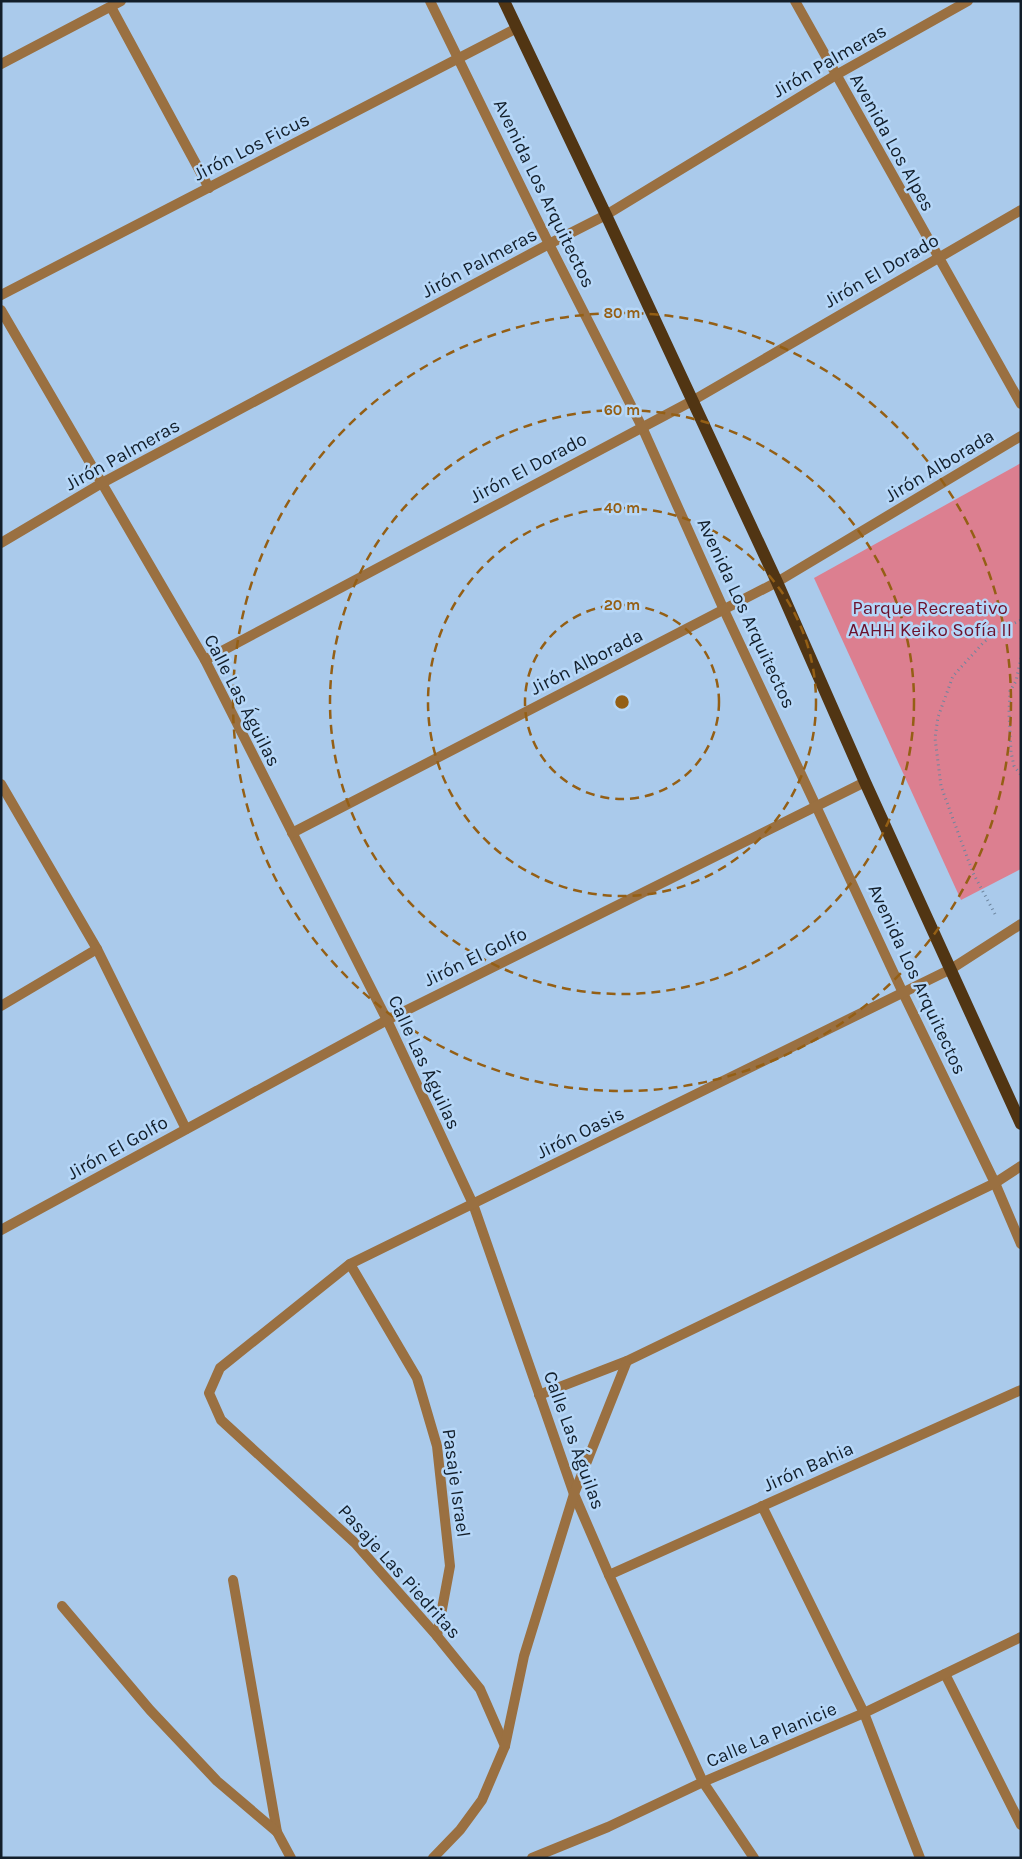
<svg xmlns="http://www.w3.org/2000/svg" width="1022" height="1859" font-family="Karla,sans-serif">
<rect width="100%" height="100%" fill="#aacaeb"/>
<path fill="#dc7f90" d="M1021 463V869L961 900 814 578Z"/>
<g fill="none" stroke-linecap="round" stroke-linejoin="round">
<g stroke="#6d859e" stroke-width="3" stroke-dasharray="1 4" stroke-linecap="butt">
<path d="M1021 658 1016 681 1010 691 1009 713 1011 752 1014 766 1021 775"/>
<path d="M995 914 973 873 953 819 941 786 935 738 938 717 953 676 984 642 998 631 1021 620"/>
</g>
<path stroke="#9a7041" stroke-width="10" d="M430 1 549 244 642 427 724 610 816 806 903 993 995 1183 1021 1244"/>
<g stroke="#9a7041" stroke-width="10">
<path d="M795 1 1021 404"/>
<path d="M111 7 209 188"/>
<path d="M1 64 121 1"/>
<path d="M1 295 517 28"/>
<path d="M1 310 205 660 387 1020 473 1204 574 1494 609 1575 703 1782 754 1858"/>
<path d="M1 543 102 483 549 244 606 215 836 75 968 1"/>
<path d="M205 660 692 401 1021 210"/>
<path d="M1 784 97 949 186 1129"/>
<path d="M292 833 777 582 1021 436"/>
<path d="M1 1006 97 949"/>
<path d="M1 1230 387 1020 865 782"/>
<path d="M350 1264 417 1378 437 1446 450 1566 437 1636"/>
<path d="M539 1395 627 1361 995 1183 1021 1166"/>
<path d="M762 1506 864 1713 920 1858"/>
<path d="M609 1575 1021 1390"/>
<path d="M233 1580 277 1832 291 1858"/>
<path d="M62 1606 150 1710 217 1781 277 1832"/>
<path d="M945 1674 1021 1825"/>
<path d="M505 1746 480 1689 437 1636 355 1543 221 1420 209 1393 220 1368 350 1264 951 969 1021 924"/>
<path d="M433 1858 460 1830 482 1800 505 1746 524 1656 574 1494 627 1361"/>
<path d="M532 1858 608 1827 703 1782 864 1713 1021 1637"/>
</g>
<path stroke="#513513" stroke-width="12" d="M504 1 606 215 777 582 865 782 1021 1124"/>
</g>
<g fill="none" stroke="#945f15" stroke-width="2.5" stroke-dasharray="9 6">
<circle cx="622" cy="702" r="97"/>
<circle cx="622" cy="702" r="194"/>
<circle cx="622" cy="702" r="292"/>
<circle cx="622" cy="702" r="389"/>
</g>
<g text-anchor="middle" stroke-width="5" stroke-linejoin="round" paint-order="stroke">
<g font-size="19" fill="#121e2a" stroke="#b6d7f8">
<text transform="translate(829 60) rotate(-30)" y="7">Jirón Palmeras</text>
<text transform="translate(893 142) rotate(61)" y="7">Avenida Los Alpes</text>
<text transform="translate(251 146) rotate(-27)" y="7">Jirón Los Ficus</text>
<text transform="translate(545 193) rotate(64)" y="7">Avenida Los Arquitectos</text>
<text transform="translate(479 262) rotate(-28)" y="7">Jirón Palmeras</text>
<text transform="translate(881 270) rotate(-30)" y="7">Jirón El Dorado</text>
<text transform="translate(122 454) rotate(-29)" y="7">Jirón Palmeras</text>
<text transform="translate(939 465) rotate(-31)" y="7">Jirón Alborada</text>
<text transform="translate(528 467) rotate(-28)" y="7">Jirón El Dorado</text>
<text transform="translate(747 613) rotate(65)" y="7">Avenida Los Arquitectos</text>
<text transform="translate(586 661) rotate(-27)" y="7">Jirón Alborada</text>
<text transform="translate(243 700) rotate(63)" y="7">Calle Las Águilas</text>
<text transform="translate(475 956) rotate(-26)" y="7">Jirón El Golfo</text>
<text transform="translate(918 979) rotate(65)" y="7">Avenida Los Arquitectos</text>
<text transform="translate(425 1062) rotate(65)" y="7">Calle Las Águilas</text>
<text transform="translate(580 1132) rotate(-26)" y="7">Jirón Oasis</text>
<text transform="translate(117 1147) rotate(-29)" y="7">Jirón El Golfo</text>
<text transform="translate(575 1440) rotate(70)" y="7">Calle Las Águilas</text>
<text transform="translate(808 1466) rotate(-24)" y="7">Jirón Bahia</text>
<text transform="translate(457 1483) rotate(82)" y="7">Pasaje Israel</text>
<text transform="translate(400 1571) rotate(48)" y="7">Pasaje Las Piedritas</text>
<text transform="translate(771 1734) rotate(-23)" y="7">Calle La Planicie</text>
</g>
<g font-size="19" fill="#6c122d" stroke="#b6d7f8">
<text x="930" y="614">Parque Recreativo<tspan x="930" dy="22">AAHH Keiko Sofía II</tspan></text>
</g>
</g>
<circle cx="622" cy="702" r="8" fill="#945f15" stroke="#b6d7f8" stroke-width="2.5"/>
<g font-size="15" text-anchor="middle" font-weight="bold" fill="#945f15" stroke="#b6d7f8" stroke-width="5" stroke-linejoin="round" paint-order="stroke">
<text x="622" y="318">80 m</text>
<text x="622" y="415">60 m</text>
<text x="622" y="513">40 m</text>
<text x="622" y="610">20 m</text>
</g>
<rect width="1022" height="1859" fill="none" stroke="#121e2a" stroke-width="5"/>
</svg>
